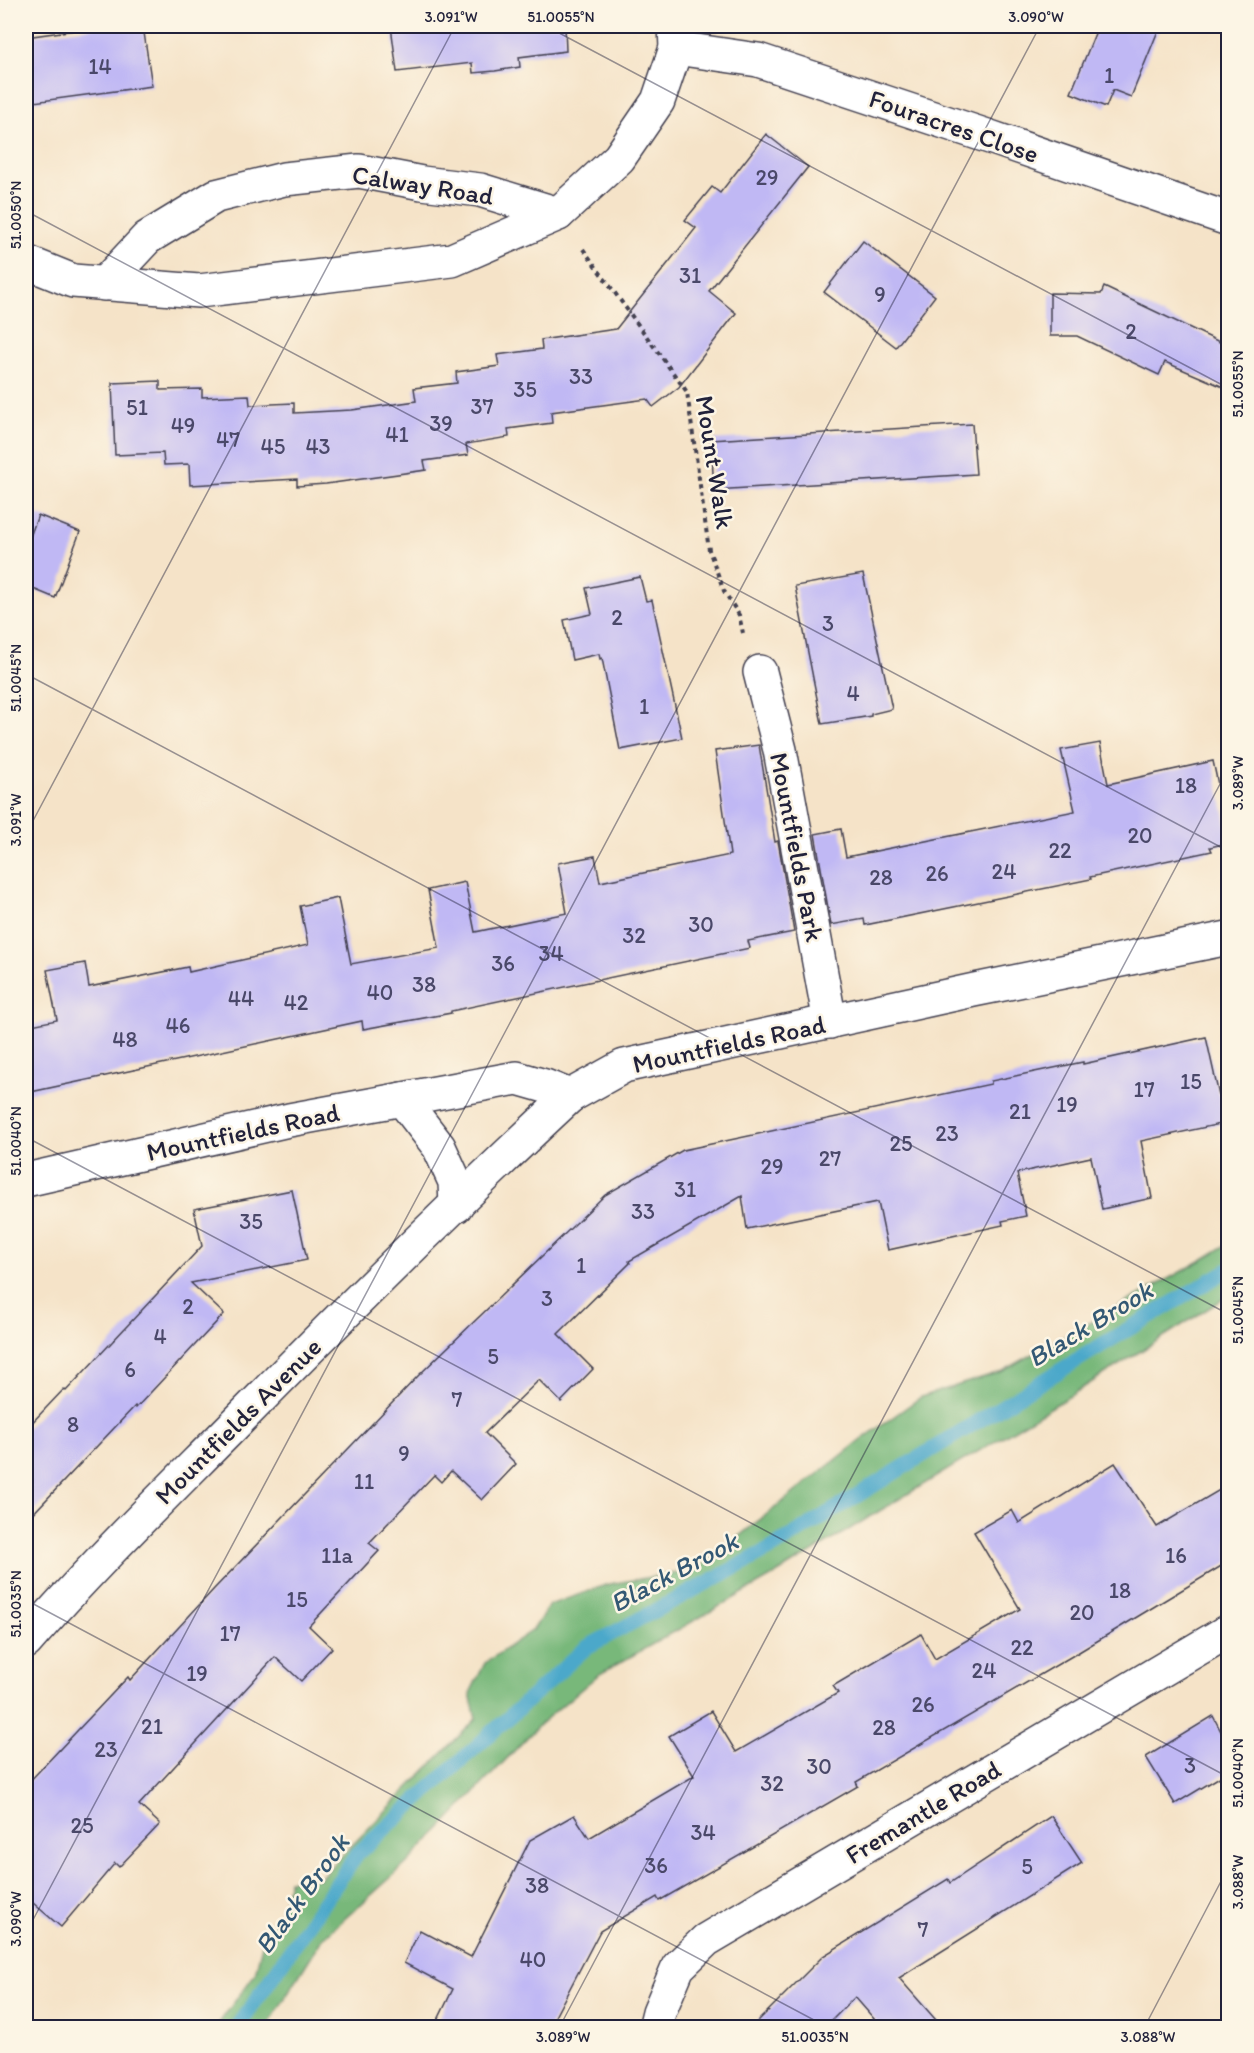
<svg xmlns="http://www.w3.org/2000/svg" width="1254" height="2053" font-family="Itim,sans-serif">
<rect width="100%" height="100%" fill="#fcf5e5"/>
<filter id="ink" filterUnits="userSpaceOnUse"><feTurbulence type="fractalNoise" baseFrequency=".0167" numOctaves="2"/><feDisplacementMap in="SourceGraphic" scale="12" xChannelSelector="R" yChannelSelector="G"/><feConvolveMatrix kernelMatrix="1 2 1 2 8 2 1 2 1" color-interpolation-filters="sRGB"/></filter>
<filter id="wash" filterUnits="userSpaceOnUse"><feTurbulence type="fractalNoise" baseFrequency=".008" numOctaves="4" result="noise"/><feDisplacementMap in="SourceGraphic" scale="24" xChannelSelector="R" yChannelSelector="G"/><feGaussianBlur stdDeviation="1.35" result="paint"/><feColorMatrix in="noise" values="0 0 0 0 0 0 0 0 0 0 0 0 0 0 0 0 0 1.4 0 .05"/><feComposite in="paint" operator="in"/></filter>
<g filter="url(#wash)">
<rect width="100%" height="100%" fill="#f5e3c8"/>
<path fill="#78b87a" stroke="#4d6d5a" stroke-width="1.5" d="M1228 1244V1296L1065 1399 858 1524 773 1576 598 1675 539 1725 406 1864 322 1939 267 2027H216L255 1974 263 1941 282 1911 289 1880 319 1879 476 1719 470 1693 485 1663 533 1630 549 1605 609 1584 696 1570 861 1440 921 1397 1003 1371 1202 1260Z"/>
<g fill="none" stroke-linecap="round" stroke-linejoin="round">
<path stroke="#4ca8ca" stroke-width="15" d="M237 2028 357 1854 587 1647 772 1548 1105 1343 1228 1270"/>
</g>
<g id="blocks">
<g fill="#c0b8f4">
<path d="M104 26H143L152 86 34 102 32 85 26 86V37Z"/>
<path d="M391 26H565L566 51 519 57 520 67 495 71 473 73 472 63 397 72Z"/>
<path d="M1098 26H1160L1131 97 1113 90 1106 107 1071 93Z"/>
<path d="M766 134 808 167 709 291 736 313 679 387 653 407 647 399 551 412 552 423 508 429 509 437 466 444 468 455 424 461 426 470 326 484 297 486V479L190 485 189 464 164 465 163 453 115 455 112 383 160 381V390L202 389V397L249 395 250 405 294 403V413L352 410 416 401 414 388 457 383 456 372 499 366 497 355 542 349 541 340 616 329 696 228 685 220 712 187 720 193Z"/>
<path d="M863 241 935 296 896 347 824 292Z"/>
<path d="M1104 287 1228 346V389L1165 362 1159 375 1077 336H1050V293L1101 294Z"/>
<path d="M972 424 976 474 714 490 711 440Z"/>
<path d="M38 515 80 532 55 598 26 586V548Z"/>
<path d="M863 574 892 709 871 714V716L822 724 795 586Z"/>
<path d="M640 577 646 601 652 600 682 738 620 750 602 658 600 659 599 654 572 660 564 620 592 614 586 588Z"/>
<path d="M1100 743 1108 784 1213 761 1228 831V843L1210 847 1212 851 1090 877 1091 879 865 925 864 919 831 925 815 834 841 829 846 857 1075 811 1061 750Z"/>
<path d="M759 745 775 842 778 841 794 932 748 941 750 948 451 1011V1013L363 1029 362 1021 26 1093V1026L57 1020 47 970 85 963 89 987 188 967 189 972 308 945 300 906 338 898 351 964 439 948 428 890 465 882 475 932 567 913 558 863 595 856 600 882 730 855 715 751Z"/>
<path d="M1206 1037 1225 1123 1141 1141 1152 1198 1102 1209 1091 1157 1017 1173 1026 1216 1002 1221 1003 1225 888 1250 878 1202 747 1229 742 1196 629 1261 630 1263 558 1334 593 1369 561 1402 539 1380 485 1433 516 1464 482 1500 451 1471 441 1482 434 1475 369 1543 379 1551 309 1626 332 1648 301 1681 275 1657 139 1805 160 1824 119 1867 115 1863 61 1927 26 1897V1785L128 1677 130 1680 214 1589 418 1376 605 1195 683 1150 991 1084V1081L1083 1062V1064Z"/>
<path d="M292 1190 307 1260 191 1283 224 1314 136 1408 135 1406 26 1521V1429L64 1389 66 1391 202 1246 194 1209Z"/>
<path d="M1115 1463 1157 1527 1228 1485V1562L1079 1652 856 1782 858 1786 659 1901 657 1897 600 1931 549 2028H434L453 1989 404 1963 420 1930 471 1957 530 1840 574 1815 589 1838 694 1776 669 1736 711 1711 736 1752 838 1693 833 1686 921 1634 935 1659 1020 1609 974 1532 1012 1510 1019 1523Z"/>
<path d="M1213 1716 1228 1745V1772L1175 1804 1146 1757Z"/>
<path d="M1051 1816 1082 1863 899 1978 943 2028H882L855 1997 824 2028H751L823 1956 948 1879 950 1883Z"/>
</g>
</g>
</g>
<g filter="url(#ink)">
<use href="#blocks" fill-opacity="0" stroke="#423f50" stroke-width="1.5"/>
<g fill="none" stroke-linecap="round" stroke-linejoin="round">
<g stroke="#423f50" stroke-width="36">
<g id="minor">
<path d="M676 48 758 60 987 136 1228 219"/>
<path d="M26 262 73 281 199 291 452 260 558 214 619 158 658 101 676 48 675 26"/>
<path d="M104 284 147 238 216 196 284 179 359 171 422 183 480 190 558 214"/>
<path d="M760 672 780 750 830 1022"/>
<path d="M402 1099 439 1147 455 1182 456 1206"/>
<path d="M26 1180 289 1120 517 1078 545 1086 570 1096 624 1066 974 990 1228 938"/>
<path d="M26 1642C93 1565 167 1493 239 1420 347 1310 457 1201 570 1096"/>
<path d="M655 2028 659 2012 678 1967 706 1940 1228 1631"/>
</g>
</g>
<path stroke="#423f50" stroke-width="4" stroke-dasharray="4.5 4.5" stroke-linecap="butt" d="M583 249 687 392 709 550 724 591 739 615 743 633"/>
<use href="#minor" stroke="#fff" stroke-width="33"/>
</g>
</g>
<path fill="none" stroke="#22223b" stroke-width="1.5" stroke-opacity="0.45" d="M546 26 1228 388M26 211 1228 851M26 674 1228 1314M26 834 455 26M26 1137 1228 1777M26 1600 829 2028M26 1933 1040 26M559 2028 1228 769M1144 2028 1228 1868"/>
<g text-anchor="middle" stroke-width="5" stroke-linejoin="round" paint-order="stroke">
<g font-size="22" fill="#4a4869">
<text x="100" y="74">14</text>
<text x="1109" y="83">1</text>
<text x="767" y="185">29</text>
<text x="690" y="283">31</text>
<text x="880" y="302">9</text>
<text x="1131" y="339">2</text>
<text x="581" y="384">33</text>
<text x="525" y="397">35</text>
<text x="482" y="414">37</text>
<text x="137" y="415">51</text>
<text x="441" y="431">39</text>
<text x="183" y="433">49</text>
<text x="397" y="442">41</text>
<text x="228" y="447">47</text>
<text x="273" y="454">45</text>
<text x="318" y="454">43</text>
<text x="617" y="625">2</text>
<text x="828" y="631">3</text>
<text x="853" y="701">4</text>
<text x="644" y="714">1</text>
<text x="1186" y="793">18</text>
<text x="1140" y="843">20</text>
<text x="1060" y="858">22</text>
<text x="1004" y="879">24</text>
<text x="937" y="881">26</text>
<text x="881" y="885">28</text>
<text x="701" y="932">30</text>
<text x="634" y="943">32</text>
<text x="551" y="961">34</text>
<text x="503" y="971">36</text>
<text x="424" y="992">38</text>
<text x="380" y="1000">40</text>
<text x="241" y="1006">44</text>
<text x="296" y="1010">42</text>
<text x="178" y="1033">46</text>
<text x="125" y="1047">48</text>
<text x="1191" y="1089">15</text>
<text x="1144" y="1097">17</text>
<text x="1067" y="1112">19</text>
<text x="1020" y="1119">21</text>
<text x="947" y="1141">23</text>
<text x="901" y="1151">25</text>
<text x="830" y="1166">27</text>
<text x="772" y="1174">29</text>
<text x="685" y="1197">31</text>
<text x="643" y="1219">33</text>
<text x="251" y="1229">35</text>
<text x="581" y="1273">1</text>
<text x="547" y="1306">3</text>
<text x="188" y="1314">2</text>
<text x="160" y="1344">4</text>
<text x="493" y="1364">5</text>
<text x="130" y="1377">6</text>
<text x="457" y="1407">7</text>
<text x="73" y="1432">8</text>
<text x="404" y="1461">9</text>
<text x="364" y="1489">11</text>
<text x="337" y="1563">11a</text>
<text x="1176" y="1563">16</text>
<text x="1120" y="1598">18</text>
<text x="297" y="1607">15</text>
<text x="1082" y="1620">20</text>
<text x="230" y="1641">17</text>
<text x="1022" y="1655">22</text>
<text x="984" y="1678">24</text>
<text x="197" y="1681">19</text>
<text x="923" y="1712">26</text>
<text x="152" y="1734">21</text>
<text x="884" y="1735">28</text>
<text x="106" y="1757">23</text>
<text x="1190" y="1773">3</text>
<text x="819" y="1774">30</text>
<text x="772" y="1791">32</text>
<text x="82" y="1833">25</text>
<text x="703" y="1840">34</text>
<text x="656" y="1873">36</text>
<text x="1027" y="1874">5</text>
<text x="537" y="1893">38</text>
<text x="923" y="1937">7</text>
<text x="533" y="1967">40</text>
</g>
<g font-size="26" fill="#22223b" stroke="#fcf5e5">
<text transform="translate(954 126) rotate(19)" y="9">Fouracres Close</text>
<text transform="translate(423 185) rotate(9)" y="9">Calway Road</text>
<text transform="translate(715 462) rotate(81)" y="9">Mount Walk</text>
<text transform="translate(797 847) rotate(79)" y="9">Mountfields Park</text>
<text transform="translate(729 1044) rotate(-12)" y="9">Mountfields Road</text>
<text transform="translate(243 1132) rotate(-12)" y="9">Mountfields Road</text>
<text transform="translate(238 1421) rotate(-45)" y="9">Mountfields Avenue</text>
<text transform="translate(923 1812) rotate(-31)" y="9">Fremantle Road</text>
</g>
<g font-size="27" font-style="italic" fill="#335874" stroke="#fcf5e5">
<text transform="translate(1090 1324) rotate(-31)" y="9">Black Brook</text>
<text transform="translate(674 1572) rotate(-28)" y="9">Black Brook</text>
<text transform="translate(302 1894) rotate(-54)" y="9">Black Brook</text>
</g>
</g>
<rect width="1254" height="2053" fill="none" stroke="#fcf5e5" stroke-width="66"/>
<rect x="33" y="33" width="1188" height="1987" fill="none" stroke="#22223b" stroke-width="2"/>
<g font-size="15" text-anchor="middle" fill="#22223b">
<text x="451" y="22">3.091°W</text>
<text x="561" y="22">51.0055°N</text>
<text x="1036" y="22">3.090°W</text>
<text transform="translate(16 215) rotate(-90)" y="5">51.0050°N</text>
<text transform="translate(1238 384) rotate(-90)" y="5">51.0055°N</text>
<text transform="translate(16 678) rotate(-90)" y="5">51.0045°N</text>
<text transform="translate(1238 783) rotate(-90)" y="5">3.089°W</text>
<text transform="translate(16 820) rotate(-90)" y="5">3.091°W</text>
<text transform="translate(16 1141) rotate(-90)" y="5">51.0040°N</text>
<text transform="translate(1238 1310) rotate(-90)" y="5">51.0045°N</text>
<text transform="translate(16 1604) rotate(-90)" y="5">51.0035°N</text>
<text transform="translate(1238 1773) rotate(-90)" y="5">51.0040°N</text>
<text transform="translate(1238 1882) rotate(-90)" y="5">3.088°W</text>
<text transform="translate(16 1919) rotate(-90)" y="5">3.090°W</text>
<text x="563" y="2042">3.089°W</text>
<text x="815" y="2042">51.0035°N</text>
<text x="1148" y="2042">3.088°W</text>
</g>
</svg>
